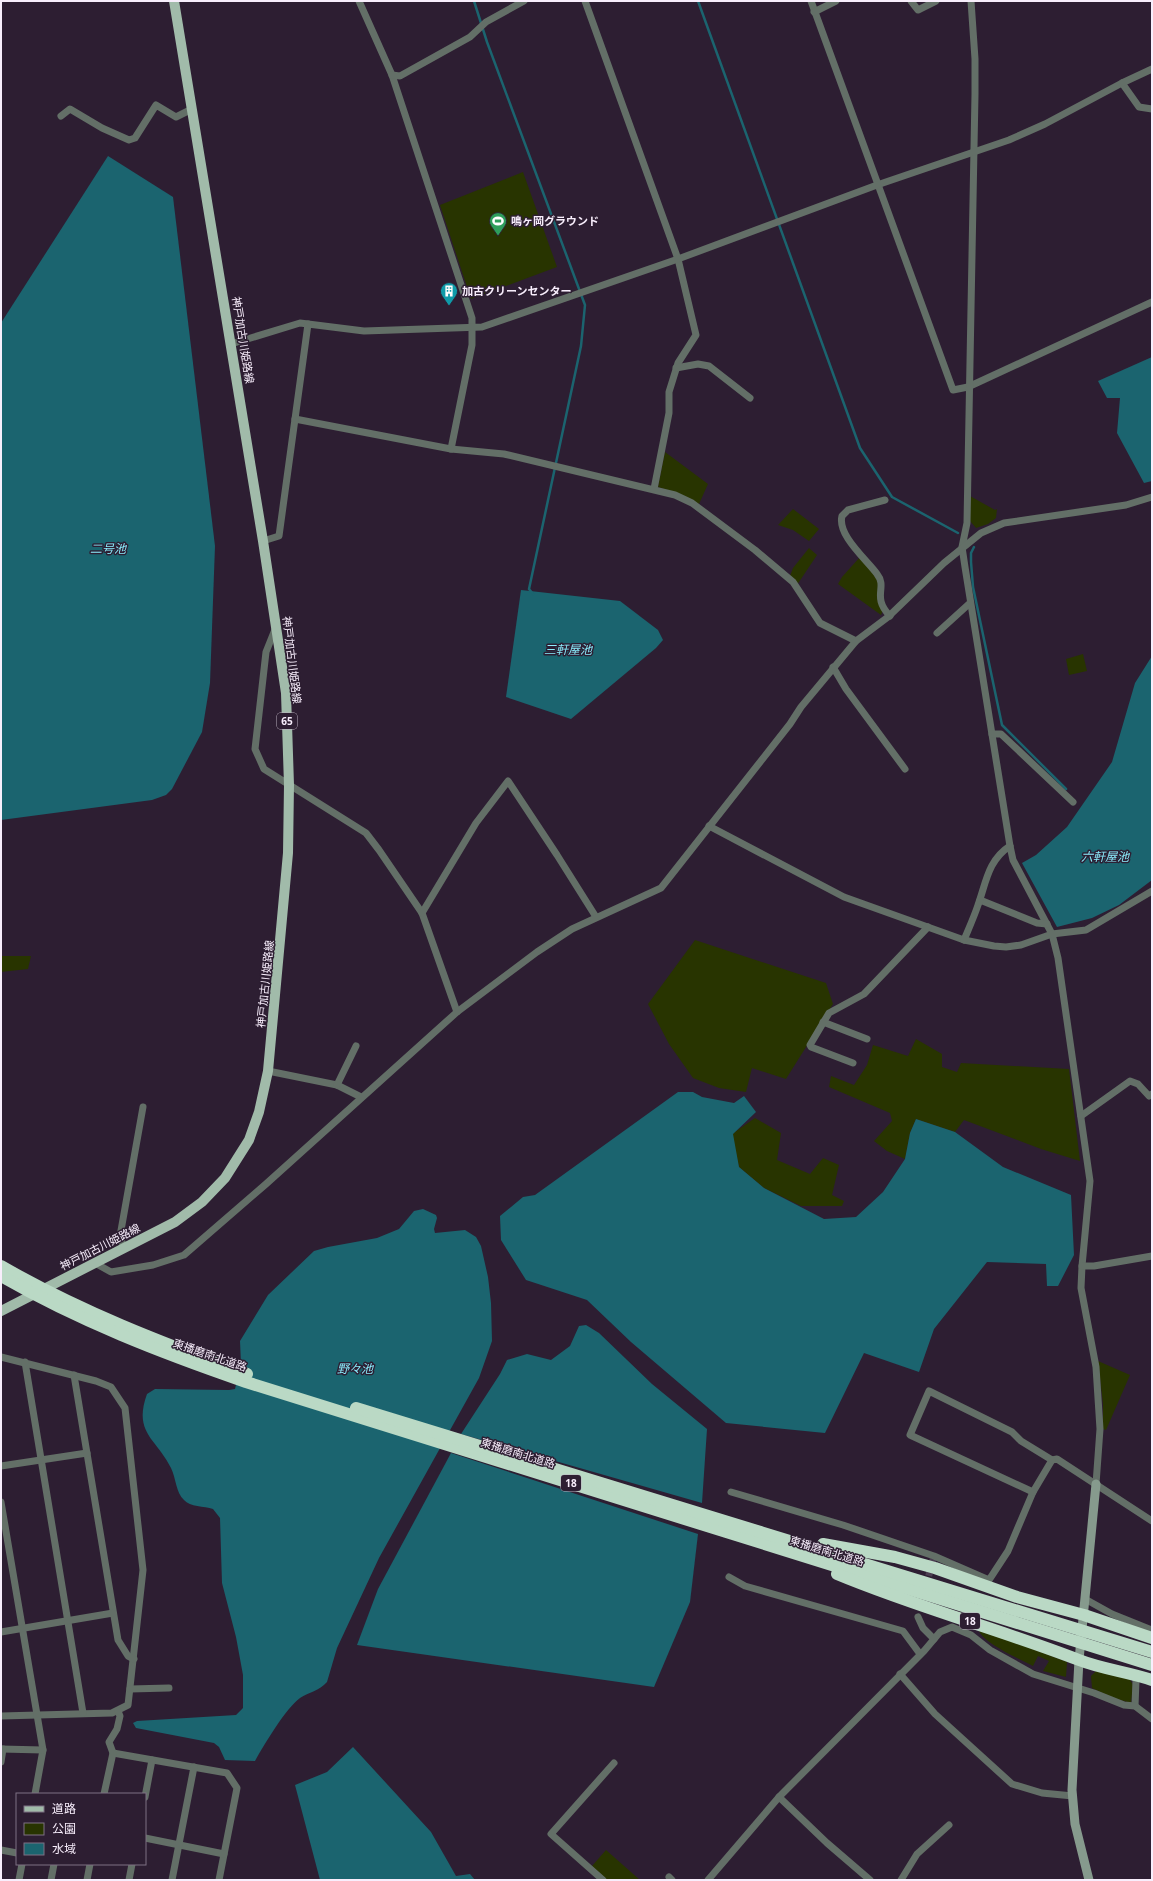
<svg xmlns="http://www.w3.org/2000/svg" width="1153" height="1881" font-family="'Noto Sans','Noto Sans JP',sans-serif">
<rect width="100%" height="100%" fill="#2d1e32"/>
<g fill="#283400">
<path d="M523 172 557 267 471 299 440 205Z"/>
<path d="M665 452 708 484 699 504 680 494 658 487Z"/>
<path d="M970 496 995 510 997 509 996 518 988 524 976 528 970 521Z"/>
<path d="M793 509 819 529 809 541 793 530 778 525Z"/>
<path d="M809 548 817 555 797 585 790 576 793 568Z"/>
<path d="M860 557 877 575 883 610 881 615 838 584 842 577Z"/>
<path d="M1083 654 1087 671 1069 675 1066 659Z"/>
<path d="M695 940 826 983 833 1004 786 1079 752 1068 746 1092 719 1088 693 1078 669 1044 648 1004Z"/>
<path d="M1 956H31L28 969 1 972Z"/>
<path d="M916 1039 942 1054V1067L957 1072 961 1063 1069 1069 1080 1161 1041 1149 964 1120 955 1132 916 1119 910 1133 905 1159 887 1151 874 1141 892 1121 890 1113 829 1087 831 1076 854 1085 867 1065 873 1045 908 1056Z"/>
<path d="M755 1118 781 1133 777 1160 810 1174 823 1158 839 1165 832 1195 844 1201 842 1206H801L764 1188 739 1167 732 1134Z"/>
<path d="M1098 1361 1130 1375 1106 1430 1103 1429V1404Z"/>
<path d="M978 1628 1067 1662 1066 1677 1043 1671 1049 1661 1038 1656 1033 1666C1020 1659 980 1642 978 1628Z"/>
<path d="M1096 1671 1129 1678 1133 1685 1131 1703 1113 1698 1092 1688 1091 1676Z"/>
<path d="M606 1850 640 1880H607L592 1866Z"/>
</g>
<g fill="#1b646f">
<path d="M108 156 173 197 215 546 210 683 202 732 172 789 166 795 152 800 1 820V323Z"/>
<path d="M1152 357V481L1144 483 1117 433 1120 398H1107L1098 381Z"/>
<path d="M521 590 620 601 658 630 663 640 656 648 571 719 506 697Z"/>
<path d="M1152 656V880L1119 905 1092 918 1057 927 1022 863 1036 855 1067 827 1112 762 1135 683Z"/>
<path d="M678 1092H693L702 1097 734 1103 744 1096 756 1112 733 1134 739 1167 764 1188 824 1219 856 1217 883 1192 905 1159 910 1133 916 1119 955 1132 1003 1167 1071 1195 1074 1255 1058 1286H1047L1046 1264 987 1262 934 1329 919 1372 864 1353 825 1433 726 1423 631 1342 587 1300 526 1280 501 1240 500 1216 523 1197 535 1195Z"/>
<path d="M423 1209 436 1215 437 1218 434 1229 435 1233 465 1230 476 1237 481 1246 488 1277 491 1303 492 1341 479 1378 379 1558 337 1648 327 1682C319 1691 309 1692 300 1698 286 1708 264 1745 255 1761L225 1760 219 1747 214 1743 136 1728 133 1723 137 1721 236 1715 243 1708V1675L236 1637 222 1583 220 1518 213 1509C204 1506 190 1507 184 1500 176 1493 176 1478 171 1468 156 1438 133 1433 147 1394L155 1389 229 1390 235 1389 241 1364 240 1341 268 1295 314 1251 328 1247 377 1238 399 1229 414 1211Z"/>
<path d="M586 1325 599 1333 652 1384 707 1429 702 1503 461 1434 500 1374 507 1360 527 1354 551 1360 570 1346 579 1326Z"/>
<path d="M451 1453 698 1534 690 1602 654 1687 357 1645 378 1589Z"/>
<path d="M353 1747 431 1832 456 1876 470 1874 475 1880H320L295 1785 327 1772Z"/>
</g>
<g fill="none" stroke-linecap="round" stroke-linejoin="round">
<g stroke="#1b646f" stroke-width="2.5">
<path d="M474 1 487 42 585 305 581 346 529 589 533 594"/>
<path d="M698 1 860 448 892 497 958 533"/>
<path d="M974 547 971 553V562L973 587 1002 725 1066 789"/>
</g>
<path stroke="#4b3d50" stroke-width="7" stroke-dasharray="7 3.5" stroke-linecap="butt" d="M926 1586 934 1556"/>
<g stroke="#636f67" stroke-width="7">
<path d="M359 1 392 75 472 318V345L451 449"/>
<path d="M585 1 678 259 696 335 678 363 669 392V413L654 489"/>
<path d="M811 1 953 390 968 387 1152 302"/>
<path d="M911 1 918 10 936 1"/>
<path d="M971 1 975 59V94L967 523 962 547 965 567 1010 846 1013 860 1052 934 1058 958 1090 1181 1082 1266 1081 1288 1096 1367 1100 1429 1096 1484"/>
<path d="M814 12 836 1"/>
<path d="M392 75 400 76 470 37 486 22 524 1"/>
<path d="M1122 83 1139 107 1152 109"/>
<path d="M61 116 70 109 102 128 129 140 135 138 156 105 176 117 192 109"/>
<path d="M231 344 300 323 364 331 482 327 678 259 877 185 1009 140 1045 124 1122 83 1152 69"/>
<path d="M676 368 698 364 709 366 750 398"/>
<path d="M295 419 451 449 504 454 675 495 692 503 755 550 793 582 820 623 856 641"/>
<path d="M885 500 848 510 842 516C837 535 866 559 877 574 888 588 871 596 890 616"/>
<path d="M263 541 279 536 308 324"/>
<path d="M276 627 266 652 255 749 264 769 366 833 379 850 422 913 457 1012"/>
<path d="M937 633 970 603"/>
<path d="M833 667 846 689 905 769"/>
<path d="M992 734H1001L1073 802"/>
<path d="M709 826 844 897 964 940 994 946 1006 947 1021 945 1052 934 1086 930 1152 891"/>
<path d="M980 900 1037 923 1047 924"/>
<path d="M422 913 476 823 508 781 557 855 596 917"/>
<path d="M964 940C969 928 974 917 978 905 986 883 988 860 1010 846"/>
<path d="M823 1022 867 1039"/>
<path d="M853 1063 811 1047 810 1045 829 1013 864 994 928 927"/>
<path d="M268 1071 337 1085 361 1097"/>
<path d="M337 1085 356 1046"/>
<path d="M1081 1116 1130 1081 1138 1084 1149 1096 1152 1094"/>
<path d="M124 1248 120 1236 143 1107"/>
<path d="M95 1263 111 1272 153 1265 184 1255 266 1184 457 1012 537 952 572 929 661 888 790 724 801 707 856 641 888 617 944 563 981 533 1004 523 1126 505 1152 497"/>
<path d="M1082 1266H1094L1152 1256"/>
<path d="M1 1357 96 1381 111 1387 125 1408 143 1570 128 1705 112 1713 1 1716"/>
<path d="M25 1362 83 1713"/>
<path d="M74 1375 118 1640 128 1656 134 1659"/>
<path d="M1 1466 87 1453"/>
<path d="M731 1492 843 1525 934 1556 989 1580 1008 1551 1033 1492 1052 1460 1057 1459 1152 1521"/>
<path d="M1033 1492 910 1435 929 1391 1012 1432 1021 1441 1052 1460"/>
<path d="M1 1502 43 1750 35 1794"/>
<path d="M729 1577 745 1586 903 1631 920 1654"/>
<path d="M1085 1599 1112 1614 1152 1630"/>
<path d="M918 1617 923 1628 934 1639"/>
<path d="M1 1632 113 1613"/>
<path d="M1132 1673 1136 1680 1135 1706"/>
<path d="M900 1674 935 1714 1012 1784 1042 1793 1073 1796"/>
<path d="M130 1689 169 1688"/>
<path d="M1 1749 43 1750"/>
<path d="M113 1753 227 1773 237 1788 219 1880"/>
<path d="M1 1762 3 1749"/>
<path d="M104 1794 113 1753 109 1742 117 1729 120 1716 118 1711"/>
<path d="M145 1797 152 1760"/>
<path d="M779 1797 827 1843 870 1880"/>
<path d="M145 1838 224 1854"/>
<path d="M1 1850 17 1853"/>
<path d="M669 1877 672 1880"/>
<path d="M19 1880 22 1864"/>
<path d="M51 1880 54 1864"/>
<path d="M87 1880 90 1864"/>
<path d="M129 1880 132 1864"/>
<path d="M172 1880 194 1767"/>
<path d="M603 1880 551 1834 614 1763"/>
<path d="M708 1880 779 1797 924 1651 940 1632 952 1627 971 1635 990 1650 1033 1674 1094 1693 1124 1705 1135 1706 1152 1719"/>
<path d="M901 1880 917 1854 949 1825"/>
</g>
<path stroke="#869a8d" stroke-width="9" d="M1089 1880 1075 1824 1072 1790 1079 1660 1096 1484"/>
<path stroke="#a1bbaa" stroke-width="10" d="M1 1311 175 1222 202 1202 225 1178 249 1140 259 1112 268 1071 288 853 289 785 286 693 263 541 174 1"/>
<g stroke="#bad9c5" stroke-width="12">
<path d="M1 1266C79 1311 162 1343 247 1374"/>
<path d="M1 1276C79 1321 162 1353 246 1382L1152 1665"/>
<path d="M356 1408 1152 1652"/>
<path d="M823 1544 895 1557 935 1568 1017 1597 1084 1615 1152 1638"/>
<path d="M837 1574C916 1607 999 1629 1079 1660 1102 1669 1128 1672 1152 1680"/>
</g>
</g>
<defs>
<g id="stadium-pin" transform="scale(0.9)"><path d="M0 17L-7.5 6A9.5 9.5 0 1 1 7.5 6Z" fill="#2e9e5b" stroke="#2d1e32"/><path d="M0-5a6.5 5 0 1 0 0 10a6.5 5 0 1 0 0-10ZM-3.5-1.8h7v3.6h-7Z" fill="#fff"/></g>
<g id="building-pin" transform="scale(0.9)"><path d="M0 17L-7.5 6A9.5 9.5 0 1 1 7.5 6Z" fill="#0f9aa8" stroke="#2d1e32"/><path d="M-4-6H4V6H1V3H-1V6H-4ZM-2.5-4.3h1.7v1.8h-1.7ZM.8-4.3h1.7v1.8H.8ZM-2.5-1h1.7V.8h-1.7ZM.8-1h1.7V.8H.8Z" fill="#fff"/></g>
</defs>
<g fill-rule="evenodd">
<use href="#stadium-pin" x="498" y="221"/>
<use href="#building-pin" x="449" y="291"/>
</g>
<g text-anchor="middle" stroke-width="3" stroke-linejoin="round" paint-order="stroke">
<g fill="#2d1e32" stroke="#bbb0bf" stroke-width="1">
<rect x="277" y="713" width="20" height="16" rx="3"/>
<rect x="561" y="1475" width="20" height="16" rx="3"/>
<rect x="960" y="1613" width="20" height="16" rx="3"/>
</g>
<g font-size="10" font-weight="bold" fill="#f8eefc">
<text x="287" y="725">65</text>
<text x="571" y="1487">18</text>
<text x="970" y="1625">18</text>
</g>
<g font-size="11" font-weight="bold" fill="#f8eefc" stroke="#2d1e32" text-anchor="start">
<text x="511" y="225">鳴ヶ岡グラウンド</text>
<text x="462" y="295">加古クリーンセンター</text>
</g>
<g font-size="11" fill="#f8eefc" stroke="#2d1e32">
<text transform="translate(243 340) rotate(81)" y="4">神戸加古川姫路線</text>
<text transform="translate(292 660) rotate(83)" y="4">神戸加古川姫路線</text>
<text transform="translate(265 984) rotate(-84)" y="4">神戸加古川姫路線</text>
<text transform="translate(100 1247) rotate(-27)" y="4">神戸加古川姫路線</text>
<text transform="translate(210 1355) rotate(19)" y="4">東播磨南北道路</text>
<text transform="translate(518 1453) rotate(17)" y="4">東播磨南北道路</text>
<text transform="translate(827 1551) rotate(17)" y="4">東播磨南北道路</text>
</g>
<g font-size="12" font-style="italic" fill="#8bedfd" stroke="#2d1e32">
<text x="108" y="553">二号池</text>
<text x="568" y="654">三軒屋池</text>
<text x="1105" y="861">六軒屋池</text>
<text x="355" y="1373">野々池</text>
</g>
</g>
<rect width="1153" height="1881" fill="none" stroke="#f8eefc" stroke-width="4"/>
<rect x="16" y="1793" width="130" height="72" fill="#2d1e32" stroke="#7e7183"/>
<rect x="24" y="1806" width="20" height="6" fill="#a1bbaa" stroke="#7e7183"/>
<text x="52" y="1813" font-size="12" fill="#f8eefc">道路</text>
<rect x="24" y="1823" width="20" height="12" fill="#283400" stroke="#7e7183"/>
<text x="52" y="1833" font-size="12" fill="#f8eefc">公園</text>
<rect x="24" y="1843" width="20" height="12" fill="#1b646f" stroke="#7e7183"/>
<text x="52" y="1853" font-size="12" fill="#f8eefc">水域</text>
</svg>
